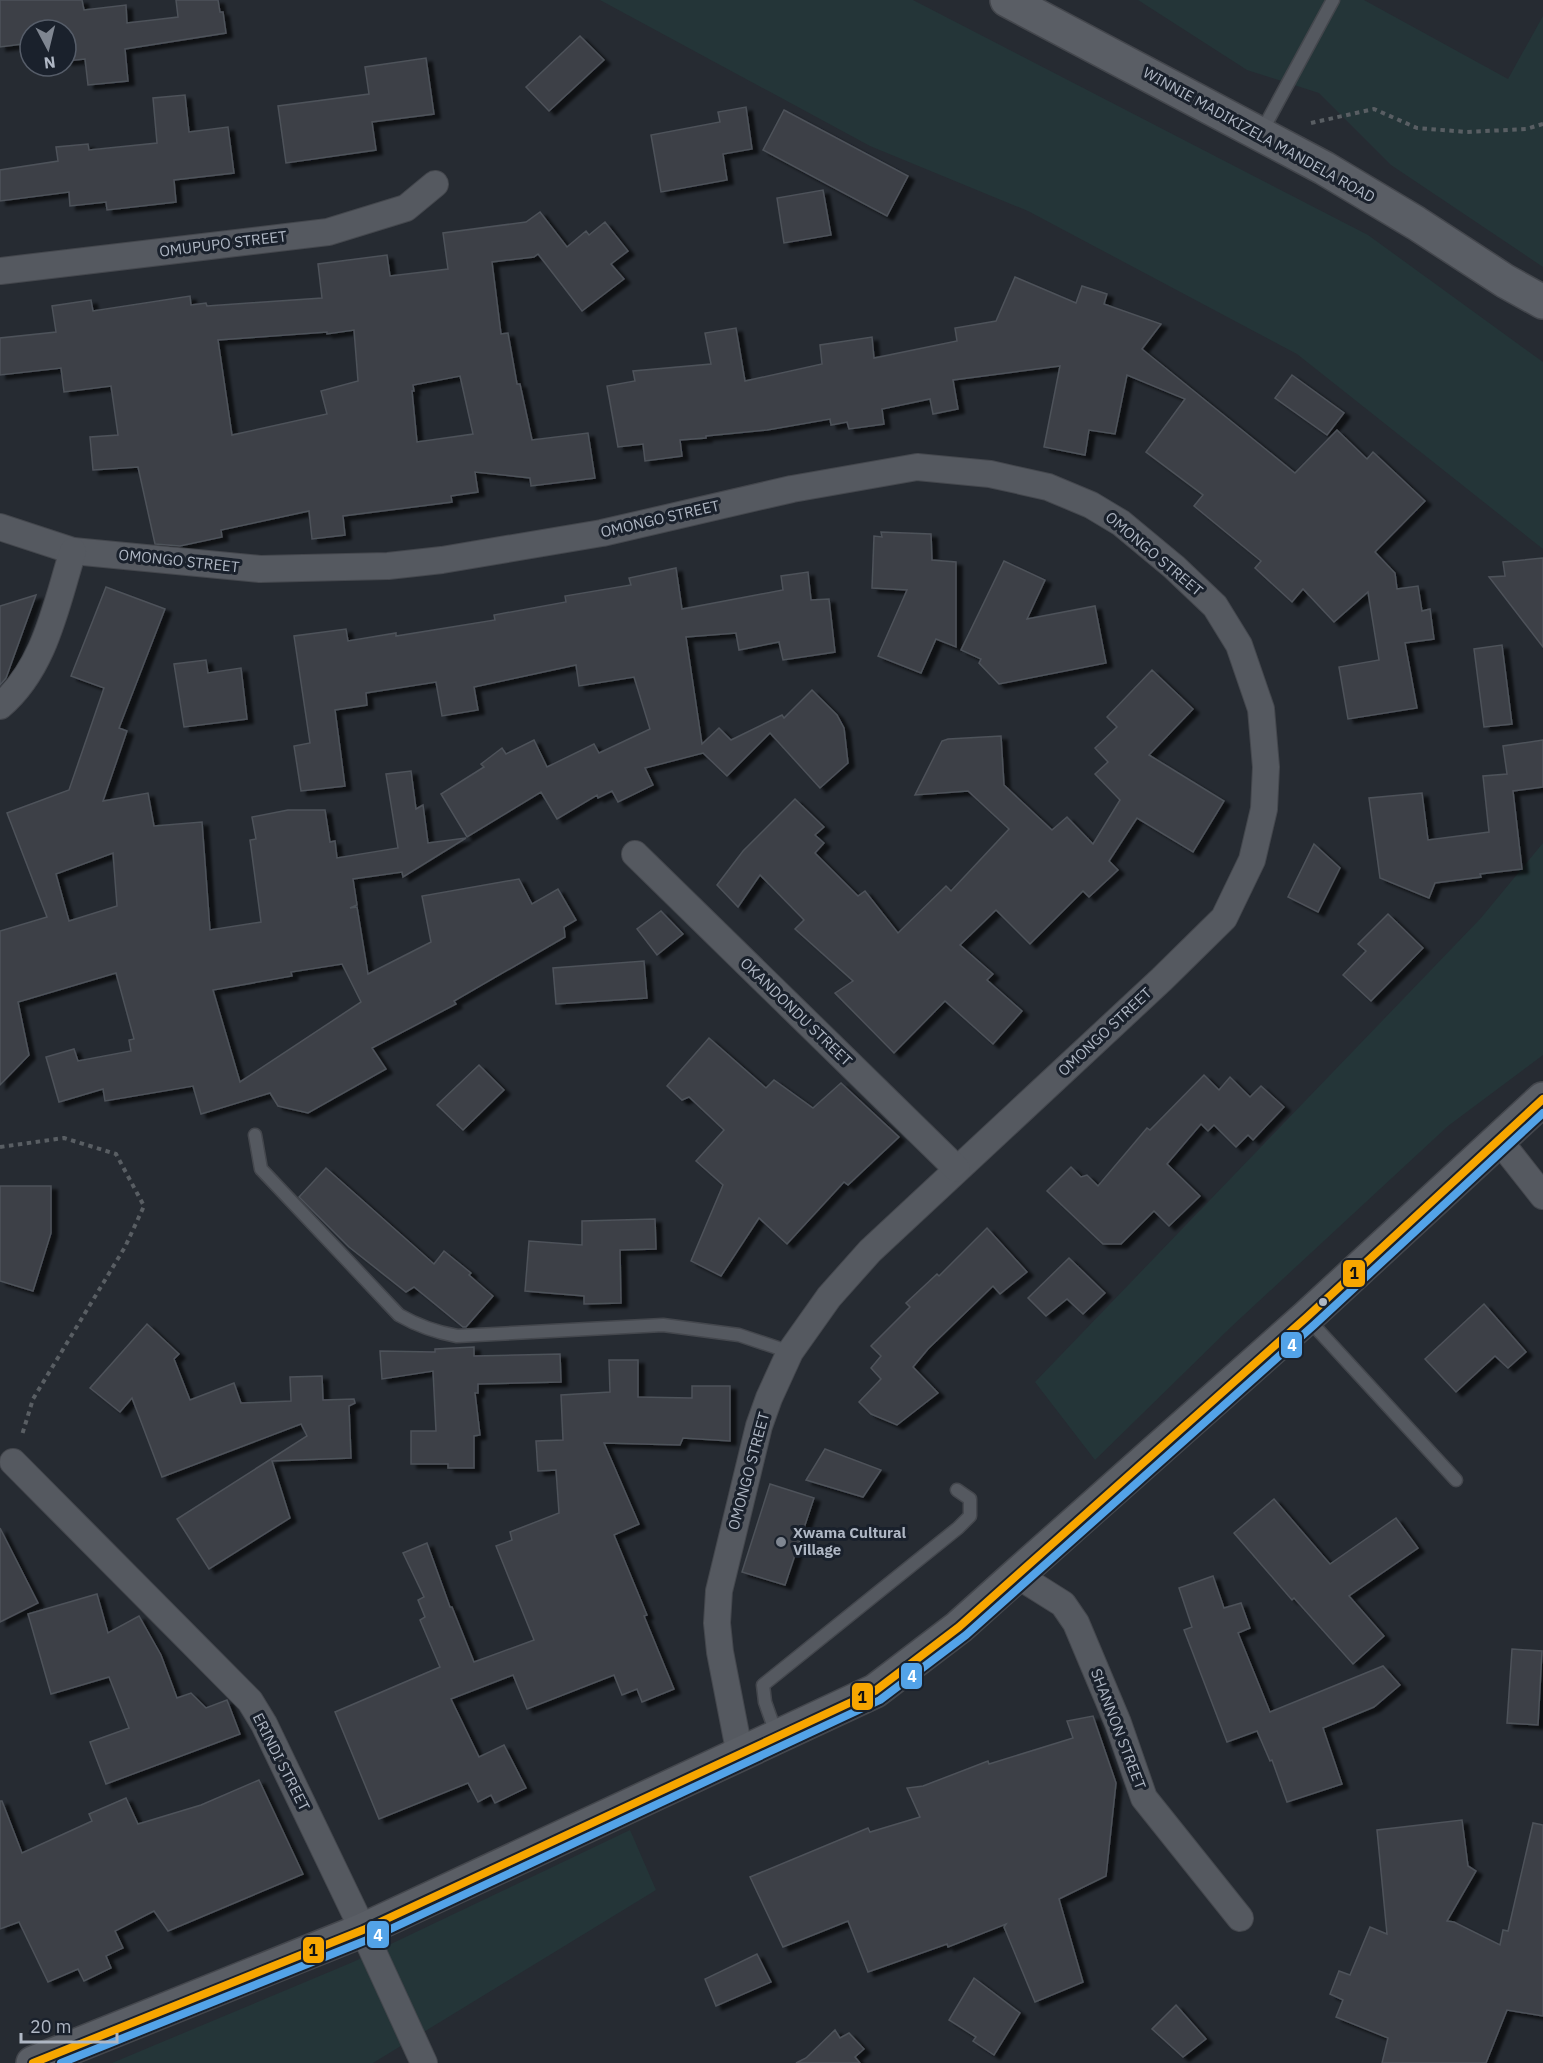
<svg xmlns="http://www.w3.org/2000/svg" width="1543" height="2063" font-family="'IBM Plex Sans',sans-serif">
<defs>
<filter id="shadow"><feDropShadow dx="6" dy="4" stdDeviation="1.5" flood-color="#0009"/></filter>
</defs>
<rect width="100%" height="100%" fill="#262b32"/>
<g fill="#243538">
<path d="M600 0H913L1368 235 1543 362V549L1297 354 1028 211 870 146Z"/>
<path d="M1138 0H1364L1508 79 1543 16V267L1391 165 1319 93 1247 70Z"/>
<path d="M1543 843V1055L1448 1126 1231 1327 1095 1460 1035 1382 1481 918Z"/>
<path d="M630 1830 656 1890 373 2063H112L353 1962Z"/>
</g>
<g fill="#3d4147" stroke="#4e525a" stroke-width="1.5" fill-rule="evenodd" filter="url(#shadow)">
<path d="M0 0H82L84 10 126 5 127 23 178 17 176 0H218L220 12H223L226 33 125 49 128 81 88 85 85 59 66 61V30H30V43L0 47Z"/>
<path d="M580 36 604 60 549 111 526 87Z"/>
<path d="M426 58 434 114 372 122 376 150 286 163 278 106 369 94 365 67Z"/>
<path d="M185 95 189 132 228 127 234 173 174 180 176 202 107 210 106 202 70 206 69 192 0 201V170L58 161 56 147 88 144 89 150 157 143 153 98Z"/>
<path d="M746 107 752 149 723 154 727 180 661 192 651 135 720 122 718 112Z"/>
<path d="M784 110 908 176 887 216 763 150Z"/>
<path d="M823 190 831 235 784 243 777 198Z"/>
<path d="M540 212 567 247 586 231 589 235 605 222 628 251 611 264 624 279 582 311 538 254 534 257 492 262 501 334 508 333 517 384H520L532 440 588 433 595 478 531 486 530 478 475 472 478 492 451 496 452 502 343 516 345 535 312 539 309 511 221 530 222 537 180 546 155 544 138 467 93 470 90 437 118 435 111 386 64 392 61 368 0 375V338L56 332 52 306 91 300 93 311 190 296 191 305 206 303 207 306 322 298 318 264 387 255 390 276 448 269 443 233 526 222ZM354 330 358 381 321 391 327 414 232 435 218 340 327 332V334ZM460 376 473 434 417 442 412 391H414L413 385Z"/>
<path d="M1015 277 1076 303 1082 286 1107 294 1104 304 1161 324 1142 349 1295 473 1337 430 1367 459 1373 452 1425 501 1375 552 1395 573 1397 589 1418 586 1422 611 1430 609 1434 639 1405 643 1417 708 1348 719 1339 667 1379 660 1368 592 1334 622 1303 589 1292 602 1255 568 1261 561 1194 506 1203 495 1146 452 1185 399 1127 375 1115 434 1089 430 1085 455 1044 447 1060 366 953 380 958 409 933 414 930 399 882 409 884 424 849 429 847 422 831 425 830 419 767 430 706 436V438L680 440 682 456 645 461 643 444 618 447 607 386 635 381 633 371 711 364 705 333 736 328 745 381 822 364 820 345 872 337 874 358 957 341 955 328 996 321Z"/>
<path d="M1292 375 1344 413 1327 435 1275 398Z"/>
<path d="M881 532 931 534 932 560 956 562V647L936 639 921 673 878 656 907 590 872 588 874 536 882 537Z"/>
<path d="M1543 558V647L1489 577 1505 576 1503 562Z"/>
<path d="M1004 561 1045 580 1027 619 1095 606 1106 663 999 684 979 663 981 659 961 650Z"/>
<path d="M676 568 682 609 783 590 781 576 808 572 811 600 829 599 835 652 783 660 779 642 739 650 736 633 686 637 702 744 719 728 731 740 782 715 784 718 812 690 837 715 844 728 848 763 820 788 770 733 727 776 703 753 645 768 653 785 618 802 612 791 598 798 597 795 557 819 541 792 467 837 441 794 484 767 481 764 502 748 506 754 534 740 547 767 594 744 599 753 650 729 634 677 579 686 576 665 474 687 478 710 442 716 436 682 366 693 367 705 335 710 345 786 301 791 294 746 310 743 294 636 346 629 348 641 396 633V636L495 620 494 615 566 602 565 596 631 585 629 578Z"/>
<path d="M106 587 165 609 119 728 127 731 103 801 148 793 154 826 202 822 210 930 261 922 250 840 256 839 252 817 288 810H325L330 842 335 841 337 858 398 848 386 774 411 771 416 809 423 805 428 843 466 838 403 877 402 872 353 879 357 905 350 908 357 907 368 974 431 942 422 896 519 879 532 904 558 889 576 920 564 927 565 937 454 1001 456 1004 372 1048 386 1069 308 1113 278 1106 270 1093 201 1114 193 1086 105 1101 103 1089 59 1102 46 1057 74 1049 78 1061 131 1051 129 1040 134 1039 116 973 18 1002 29 1055 0 1085V931L47 917 7 813 69 790 104 688 71 676ZM113 853 117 906 69 921 56 874ZM342 964 361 1002 240 1082 213 990 292 976 291 972Z"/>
<path d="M36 595 6 678 0 685V606Z"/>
<path d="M1502 645 1512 724 1484 727 1474 649Z"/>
<path d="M206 660 208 673 241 668 247 719 184 727 174 664Z"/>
<path d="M1152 670 1193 709 1149 755 1224 801 1193 852 1137 818 1109 861 1118 870 1089 897 1083 891 1030 944 996 910 960 945 993 974 987 980 1022 1011 993 1044 945 1001 894 1053 835 993 853 981 795 929 804 920 760 875 738 907 717 885 743 851 795 799 824 827 815 835 824 843 815 853 858 896 865 891 898 933 946 886 951 891 1009 829 968 791 915 795 942 741 948 739 1001 736 1004 785 1052 830 1067 817 1093 844 1120 800 1095 774 1108 762 1095 748 1117 727 1107 717Z"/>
<path d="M1543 740V787L1513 791 1522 869 1480 874 1481 877 1435 883 1429 898 1380 878 1369 798 1422 793 1428 840 1489 832 1483 776 1507 774 1503 746Z"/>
<path d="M1314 844 1340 868 1318 912 1288 897Z"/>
<path d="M661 911 683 934 657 955 637 929Z"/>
<path d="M1388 914 1423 948 1371 1001 1343 975 1366 951 1358 944Z"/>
<path d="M644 961 647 998 556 1004 553 968Z"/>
<path d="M709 1038 766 1088 774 1080 813 1108 841 1083 899 1137 848 1185 844 1182 787 1244 759 1218 721 1276 691 1261 723 1185 696 1161 724 1130 689 1097 682 1100 667 1086Z"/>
<path d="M479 1065 504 1090 463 1130 437 1105Z"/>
<path d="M1204 1075 1219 1090 1230 1077 1250 1097 1261 1086 1284 1107 1253 1140 1248 1135 1236 1147 1214 1125 1208 1131 1201 1124 1167 1164 1200 1196 1169 1226 1154 1211 1121 1244H1103L1047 1191 1071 1167 1081 1177 1087 1175 1098 1186 1147 1128 1150 1130Z"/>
<path d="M326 1168 434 1264 444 1251 471 1273 469 1275 493 1296 466 1327H463L414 1287 406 1292 349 1247 299 1197Z"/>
<path d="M0 1186H51V1233L33 1291 0 1281Z"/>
<path d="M655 1219 656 1249 620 1250 621 1303 584 1304V1296L525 1291 529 1241 582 1245V1221Z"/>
<path d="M987 1228 1027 1272 1000 1294 993 1286 928 1349 913 1367 938 1393 897 1425 871 1414 859 1402 881 1379 871 1368 881 1356 871 1346 910 1307 906 1303 937 1274 939 1276Z"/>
<path d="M1069 1258 1105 1293 1083 1314 1067 1299 1046 1316 1028 1298Z"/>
<path d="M1484 1304 1526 1352 1508 1368 1495 1356 1456 1392 1425 1359Z"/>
<path d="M147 1324 179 1354 174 1359 190 1400 234 1383 241 1403 291 1401 290 1377 322 1376 323 1400 354 1399 355 1403 349 1406 351 1458 272 1461 290 1518 209 1569 177 1519 307 1436 301 1424 162 1477 132 1398 120 1412 90 1388Z"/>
<path d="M474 1347V1356L560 1354 561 1382 478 1384V1393H475L480 1435 474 1436V1468H448V1464H411V1431H436L433 1371 382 1379 380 1351 435 1352V1349Z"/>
<path d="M609 1360H638V1397L692 1398V1386H730V1441L683 1438 680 1445 604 1443 639 1524 614 1535 647 1615 644 1616 674 1689 642 1702 637 1689 622 1695 614 1675 527 1709 513 1675 451 1699 479 1757 504 1745 526 1788 495 1803 491 1795 478 1802 468 1783 379 1819 335 1712 440 1667 420 1620 425 1617 418 1600 424 1597 403 1553 427 1543 450 1607H452L474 1662 534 1640 496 1546 512 1540 510 1532 559 1513 556 1470 538 1471 536 1441 563 1440 561 1395 610 1392Z"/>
<path d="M825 1449 881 1470 863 1497 806 1480Z"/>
<path d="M770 1484 814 1498 785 1585 742 1572Z"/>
<path d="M1274 1499 1330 1564 1396 1518 1418 1548 1349 1596 1384 1636 1353 1664 1294 1598 1292 1600 1234 1533Z"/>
<path d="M0 1528 38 1603 0 1622Z"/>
<path d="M1213 1576 1224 1608 1241 1603 1250 1628 1238 1633 1270 1712 1383 1666 1400 1685 1374 1707 1323 1728 1342 1784 1287 1802 1272 1760 1270 1761 1257 1731 1227 1742 1184 1630 1192 1627 1179 1588Z"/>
<path d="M97 1594 108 1633 139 1616 161 1655 177 1698 191 1693 206 1708 227 1700 240 1734 106 1784 90 1742 129 1728 109 1677 51 1694 28 1614Z"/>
<path d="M1512 1649 1542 1651 1538 1725 1507 1723Z"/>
<path d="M1093 1716 1116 1783 1106 1876 1059 1899 1083 1982 1035 2002 1004 1927 1006 1924 948 1947 947 1944 868 1972 848 1921 783 1947 750 1877 868 1828 870 1832 920 1817 907 1788 923 1786 988 1761 989 1764 1073 1738 1067 1721Z"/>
<path d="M259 1780 303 1874 168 1931 154 1911 115 1931 123 1948 106 1956 111 1968 84 1981 78 1969 48 1982 19 1922 0 1929V1801H2L22 1853 92 1821 89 1814 126 1798 138 1824 201 1805Z"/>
<path d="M1462 1820 1468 1866 1476 1871 1447 1921 1454 1922 1500 1945 1503 1930 1508 1931 1533 1823 1543 1825V2016L1507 2010 1486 2063H1382L1388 2038 1336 2017 1343 2000 1330 1994 1339 1971 1350 1975 1370 1927 1387 1934 1377 1830Z"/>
<path d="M757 1954 771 1982 716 2006 705 1979Z"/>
<path d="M974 1978 1020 2013 994 2055 973 2041 976 2037 949 2020Z"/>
<path d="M1176 2005 1206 2039 1183 2057 1152 2029Z"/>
<path d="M835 2030 840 2038 849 2033 864 2049 855 2057 860 2063H796L806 2058Z"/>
</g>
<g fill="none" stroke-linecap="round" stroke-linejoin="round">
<g stroke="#44474d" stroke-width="15">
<g id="lane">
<path d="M1261 133 1333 0"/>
<path d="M255 1135 261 1169 399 1315C418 1326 435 1332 457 1336L663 1325 739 1335 790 1352"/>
<path d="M1307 1318 1456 1480"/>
<path d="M777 1736 765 1702 763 1685 958 1528 970 1516V1499L957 1490"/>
</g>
</g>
<g stroke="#44474d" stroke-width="28">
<g id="street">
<path d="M0 271 328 232 406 208 435 184"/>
<path d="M0 527 73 551 260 569 388 566 442 560 602 533 792 489 917 467 990 474 1048 487 1091 505 1121 523 1174 567 1215 606 1239 645 1261 709 1266 767 1264 809 1252 860 1224 918 1162 979 870 1251 829 1297 790 1352 769 1398 759 1426 719 1591 717 1623 720 1652 740 1755"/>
<path d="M0 706C45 668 56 605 73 551"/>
<path d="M635 854 957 1169"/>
<path d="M1498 1139 1543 1196"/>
<path d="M13 1462 250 1701 264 1724 363 1930 424 2063"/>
<path d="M1017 1575 1063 1604 1076 1623 1118 1723 1144 1798 1240 1918"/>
</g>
</g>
<g stroke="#44474d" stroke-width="36">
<g id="secondary">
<path d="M1007 0 1324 168 1416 223 1505 281 1543 302"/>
<path d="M33 2063 363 1930 875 1691 959 1627 1017 1575 1307 1317 1543 1099"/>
</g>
</g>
<g stroke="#595e63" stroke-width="4" stroke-dasharray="4.5 4.5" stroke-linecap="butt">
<path d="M1311 123 1374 109 1417 128 1467 132 1526 129 1543 124"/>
<path d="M0 1147 64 1138 116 1154 144 1206 125 1247 33 1399 22 1435"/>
</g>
<use href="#lane" stroke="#555960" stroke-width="12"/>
<use href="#street" stroke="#555960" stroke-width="26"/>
<use href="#secondary" stroke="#5a5e65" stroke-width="33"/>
<g stroke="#1a212c" stroke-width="12">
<path id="bus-1" d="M33 2063 363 1930 875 1691 959 1627 1307 1317 1543 1099"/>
</g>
<g stroke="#1a212c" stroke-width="12">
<path id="bus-2" d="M61 2063 367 1940 880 1700 966 1635 1314 1325 1543 1113"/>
</g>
<use href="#bus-1" stroke="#f7a600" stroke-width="8"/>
<use href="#bus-2" stroke="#53a3e8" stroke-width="8"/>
</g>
<circle fill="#afb7c4" stroke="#1a212c" stroke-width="2" cx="1323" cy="1302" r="5"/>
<circle fill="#7f8691" stroke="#1a212c" stroke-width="2" cx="781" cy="1542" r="6"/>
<g text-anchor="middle" stroke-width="6" stroke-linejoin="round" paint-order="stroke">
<g font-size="15" fill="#afb7c4" stroke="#1a212c">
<text transform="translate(1259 135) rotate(29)" y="5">WINNIE MADIKIZELA MANDELA ROAD</text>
<text transform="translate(223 244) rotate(-7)" y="5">OMUPUPO STREET</text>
<text transform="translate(660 519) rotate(-13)" y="5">OMONGO STREET</text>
<text transform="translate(1154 554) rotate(40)" y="5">OMONGO STREET</text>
<text transform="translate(179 561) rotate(6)" y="5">OMONGO STREET</text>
<text transform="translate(796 1012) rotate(44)" y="5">OKANDONDU STREET</text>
<text transform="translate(1105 1032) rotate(-43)" y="5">OMONGO STREET</text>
<text transform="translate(749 1471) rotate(-75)" y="5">OMONGO STREET</text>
<text transform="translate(1118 1729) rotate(69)" y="5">SHANNON STREET</text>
<text transform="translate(281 1762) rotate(63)" y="5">ERINDI STREET</text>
</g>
<g font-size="15" font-weight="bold" fill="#afb7c4" stroke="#1a212c" text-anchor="start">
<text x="793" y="1538">Xwama Cultural<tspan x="793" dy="17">Village</tspan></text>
</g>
</g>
<g stroke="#1a212c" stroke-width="2">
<rect x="1342" y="1259" width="24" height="29" rx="6" fill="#f7a600"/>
<rect x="1280" y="1331" width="23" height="28" rx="6" fill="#53a3e8"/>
<rect x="900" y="1662" width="23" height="28" rx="6" fill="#53a3e8"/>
<rect x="851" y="1682" width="23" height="29" rx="6" fill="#f7a600"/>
<rect x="366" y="1920" width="24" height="29" rx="6" fill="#53a3e8"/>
<rect x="302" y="1936" width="23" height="28" rx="6" fill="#f7a600"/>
</g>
<g font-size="16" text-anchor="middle" font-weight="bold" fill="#fff">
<text x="1292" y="1351">4</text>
<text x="912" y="1682">4</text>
<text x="378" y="1941">4</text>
</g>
<g font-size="16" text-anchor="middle" font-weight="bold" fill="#111">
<text x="1354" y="1279">1</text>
<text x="862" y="1703">1</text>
<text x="313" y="1956">1</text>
</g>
<g transform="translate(48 48) rotate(173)"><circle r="28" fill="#1a212c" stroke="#565d69" stroke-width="1.5"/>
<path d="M0-4.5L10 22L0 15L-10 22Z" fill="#7f8691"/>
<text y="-9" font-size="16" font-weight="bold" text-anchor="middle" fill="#afb7c4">N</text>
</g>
<path d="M21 2033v9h96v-9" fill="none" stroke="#afb7c4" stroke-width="3"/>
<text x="30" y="2033" font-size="18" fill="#afb7c4" stroke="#1a212c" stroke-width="4.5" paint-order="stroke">20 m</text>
</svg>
